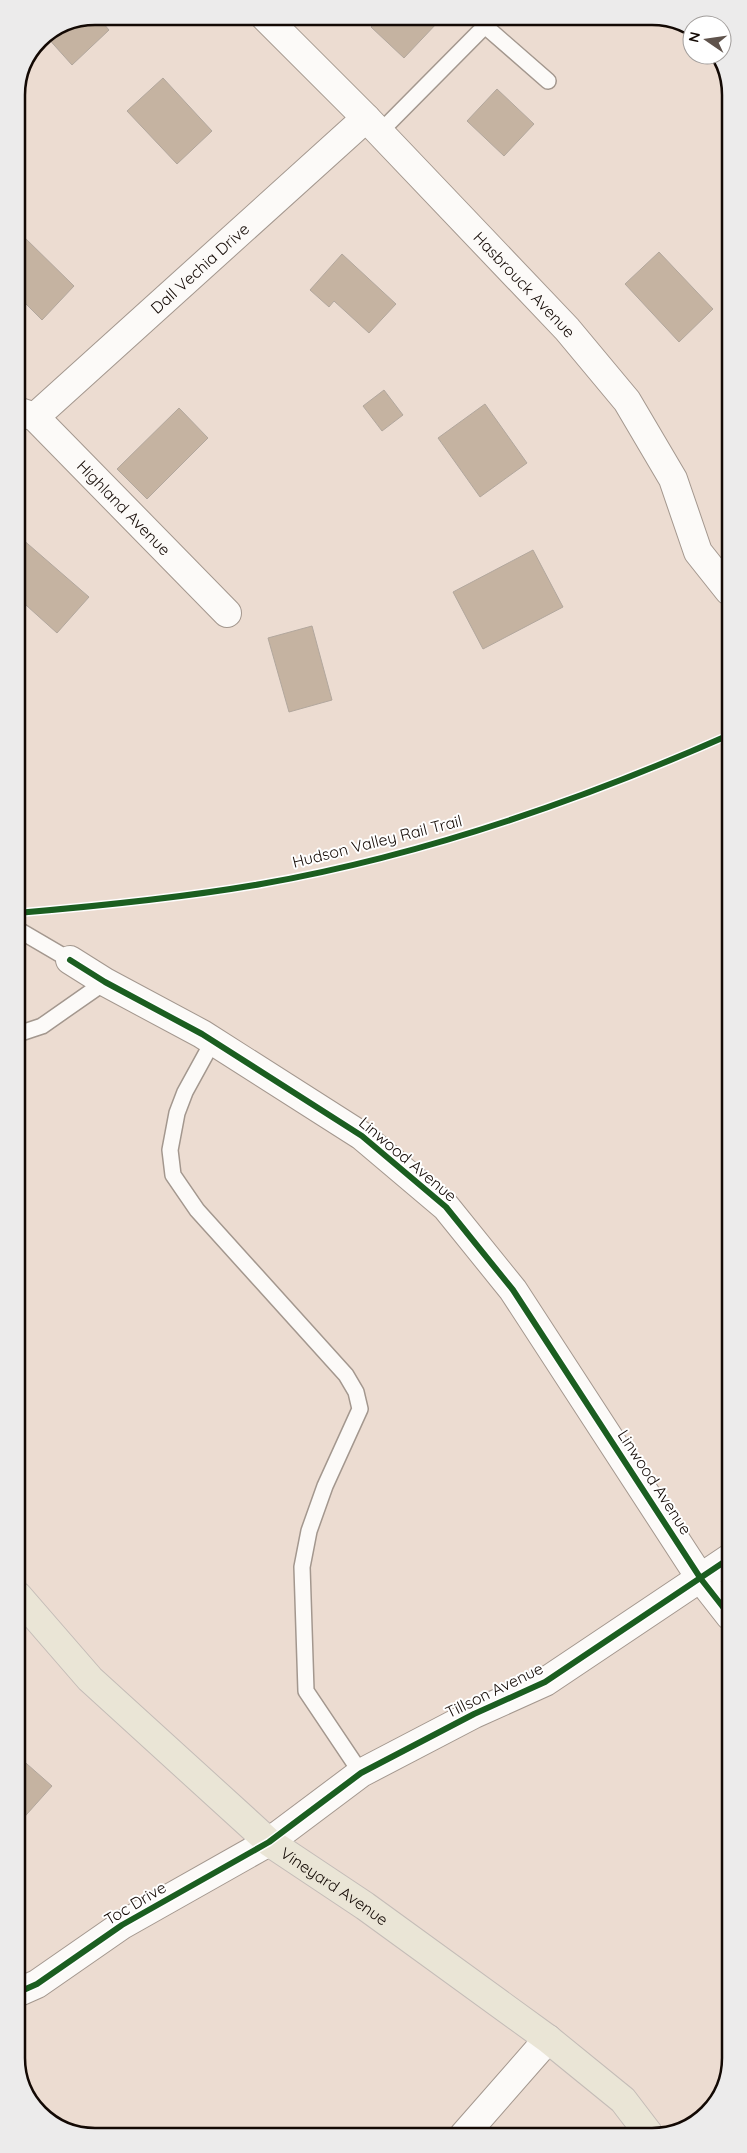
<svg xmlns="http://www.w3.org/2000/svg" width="747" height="2153" font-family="Quicksand,sans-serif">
<rect width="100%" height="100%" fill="#ecdcd1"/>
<g fill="#c5b3a1" stroke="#b2a79d">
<path d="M97 16 109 30 72 65 46 36Z"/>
<path d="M381 16H432L438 22 404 58 371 27Z"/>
<path d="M163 78 212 131 177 164 127 111Z"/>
<path d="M497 89 534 124 504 156 467 121Z"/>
<path d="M24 237 74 286 42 320 17 295V244Z"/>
<path d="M659 252 713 309 679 342 625 284Z"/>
<path d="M342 254 396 304 369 333 334 301 329 307 310 290Z"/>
<path d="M384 390 403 415 382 431 363 406Z"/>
<path d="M485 404 527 463 480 497 438 438Z"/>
<path d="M179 408 208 438 147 499 117 469Z"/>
<path d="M21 538 89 597 57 633 17 597V542Z"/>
<path d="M533 550 563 607 483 649 453 592Z"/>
<path d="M312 626 332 700 289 712 268 638Z"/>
<path d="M730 1389V1400L725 1392Z"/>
<path d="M19 1757 52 1786 19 1823Z"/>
</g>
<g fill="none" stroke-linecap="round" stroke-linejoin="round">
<g stroke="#a3978e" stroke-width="18">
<g id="service">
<path d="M485 26 548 81"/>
<path d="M380 132 485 26 475 16"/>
<path d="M17 929 70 960"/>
<path d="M18 1034 42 1026 105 982"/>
<path d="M213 1041 185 1092 177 1113 170 1150 173 1175 197 1210 346 1375 356 1392 360 1409 325 1486 309 1531 302 1567 306 1691 361 1773"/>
</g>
</g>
<g stroke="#a3978e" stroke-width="30">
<g id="minor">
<path id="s1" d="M264 16 366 118 567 329 627 401 673 479 698 552 729 591"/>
<path id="s2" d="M17 411 35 417 227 613"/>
<path id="s3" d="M35 417 366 118"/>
<path d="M70 960 105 982 202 1034 362 1136 446 1207 513 1290 701 1579 730 1616"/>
<path d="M19 1992 37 1984 122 1925 269 1842"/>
<path d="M464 2135 548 2039"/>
</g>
</g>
<g stroke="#a3978e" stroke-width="30">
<path id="tertiary" d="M269 1842 361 1773 474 1714 545 1682 730 1558"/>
</g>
<g stroke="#c4bcb7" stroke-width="30">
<g id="primary">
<path id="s4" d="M18 1596 90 1679 269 1842 365 1906 548 2039 623 2100 649 2134"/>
</g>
</g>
<use href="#service" stroke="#fcfaf8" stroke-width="15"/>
<use href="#minor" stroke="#fcfaf8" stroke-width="28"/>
<use href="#tertiary" stroke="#fcfaf8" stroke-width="28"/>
<use href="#primary" stroke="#eae5d6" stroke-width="28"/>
<g stroke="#fff" stroke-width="9">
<g id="cycleway">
<path d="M17 913C99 906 181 898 261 884 420 856 582 800 729 735"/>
<path d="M70 960 105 982 202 1034 362 1136 446 1207 513 1290 701 1579 730 1616"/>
<path d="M19 1992 37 1984 122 1925 269 1842 361 1773 474 1714 545 1682 730 1558"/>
</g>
</g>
<use href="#cycleway" stroke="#1b5e20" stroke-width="6"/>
</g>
<g text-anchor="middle" stroke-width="4" stroke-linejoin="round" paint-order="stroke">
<g font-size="16" fill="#130904" stroke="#fff">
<text dy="6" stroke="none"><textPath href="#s3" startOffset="222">Dall Vechia Drive</textPath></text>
<text dy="6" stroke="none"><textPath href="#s1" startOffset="374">Hasbrouck Avenue</textPath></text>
<text dy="6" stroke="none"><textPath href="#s2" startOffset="146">Highland Avenue</textPath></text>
<text transform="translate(377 841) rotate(-14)" y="6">Hudson Valley Rail Trail</text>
<text transform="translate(408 1159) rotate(40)" y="6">Linwood Avenue</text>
<text transform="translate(655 1482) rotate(57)" y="6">Linwood Avenue</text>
<text transform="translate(494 1690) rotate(-26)" y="6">Tillson Avenue</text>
<text dy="6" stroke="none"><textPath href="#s4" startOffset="431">Vineyard Avenue</textPath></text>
<text transform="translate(135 1903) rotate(-31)" y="6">Toc Drive</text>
</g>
</g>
<path d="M0 0H747V2153H0ZM95 25H652A70 70 0 0 1 722 95V2058A70 70 0 0 1 652 2128H95A70 70 0 0 1 25 2058V95A70 70 0 0 1 95 25Z" fill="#ecebeb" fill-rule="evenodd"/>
<path fill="none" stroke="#130904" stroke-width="2.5" d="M95 25H652A70 70 0 0 1 722 95V2058A70 70 0 0 1 652 2128H95A70 70 0 0 1 25 2058V95A70 70 0 0 1 95 25Z"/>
<g transform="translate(707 40) rotate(283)"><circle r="24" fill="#ffffff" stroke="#a19d9b"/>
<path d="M0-4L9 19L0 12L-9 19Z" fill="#5f534c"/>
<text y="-8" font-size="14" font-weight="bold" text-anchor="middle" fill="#130904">N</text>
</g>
</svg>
